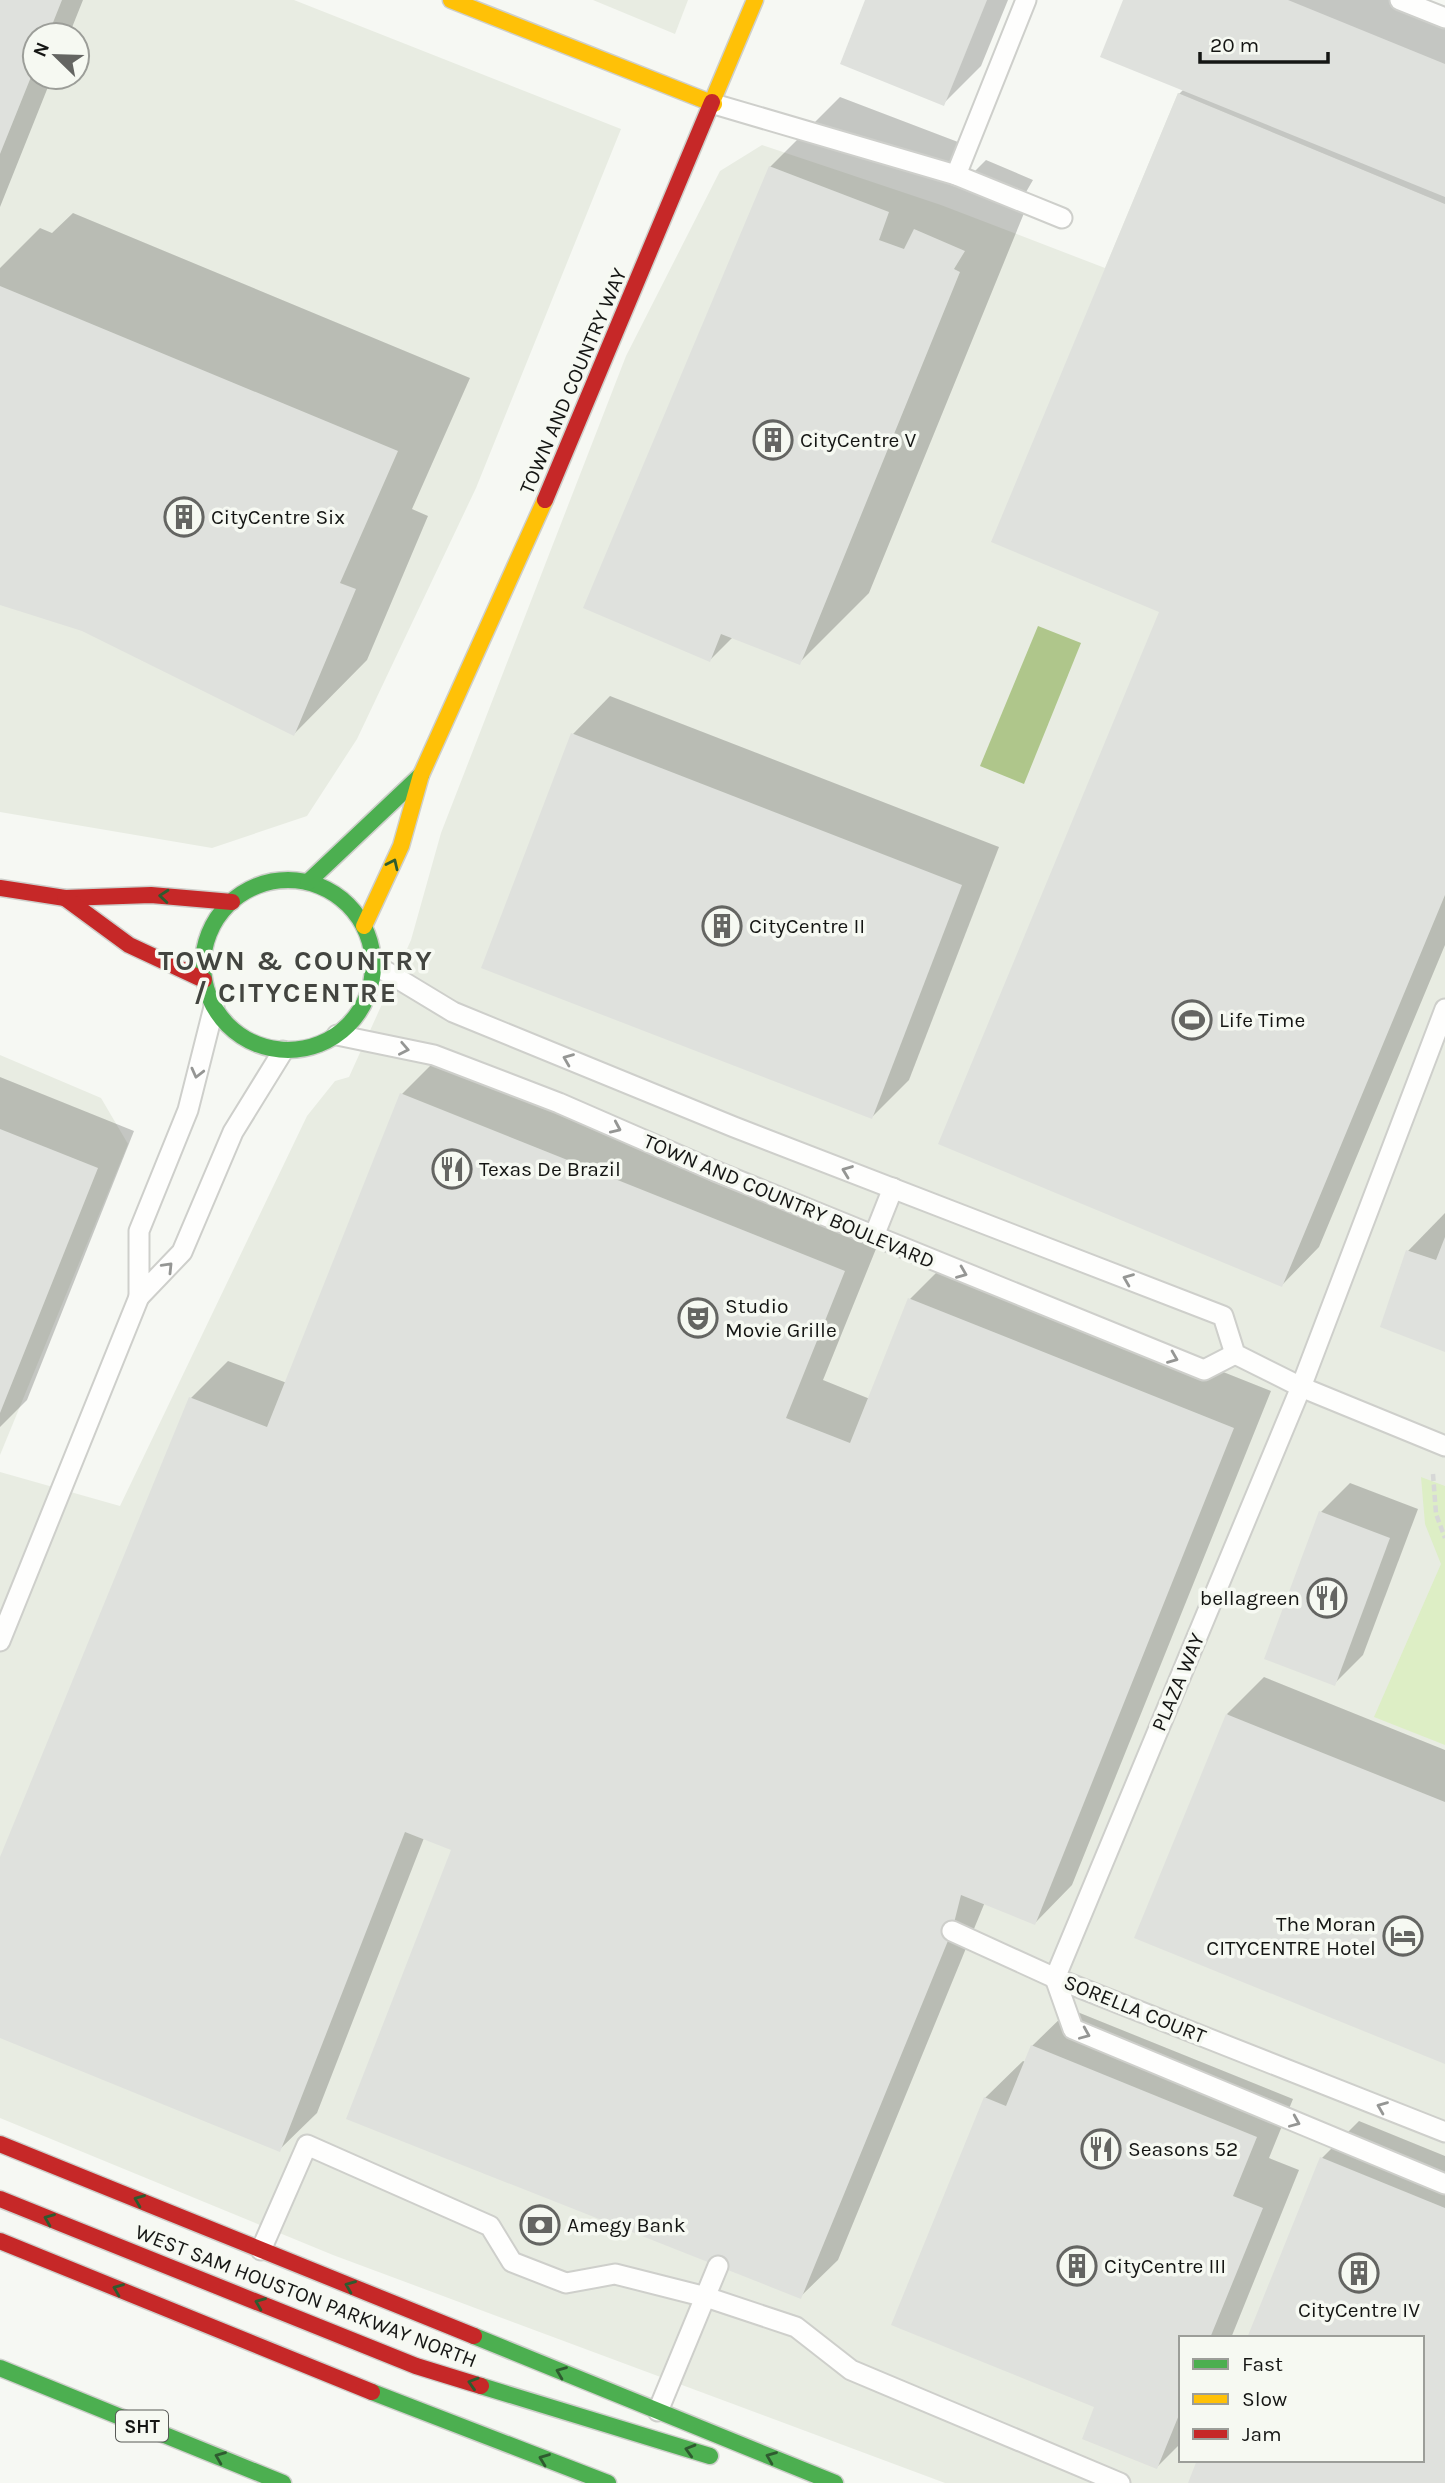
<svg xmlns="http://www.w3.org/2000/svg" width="1445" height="2483" font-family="Karla,sans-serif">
<rect width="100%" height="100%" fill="#f6f8f3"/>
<g fill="#e8ece2" fill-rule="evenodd">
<path d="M0 0H294L621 129 476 488 357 739 307 816 212 848 0 812ZM35 35H77V77H35Z"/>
<path d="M593 0H688L675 34Z"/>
<path d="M1178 93 1445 204V2483H945L333 2255 0 2118V1472L120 1506 307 1116 335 1081 349 1077 411 940 441 833 626 356 720 171 762 145 941 205 1105 268ZM1181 2338H1422V2460H1181Z"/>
<path d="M0 1055 101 1098 128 1144 0 1455Z"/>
</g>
<path fill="#ddeec5" d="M1421 1477 1445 1486V1745L1374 1717 1441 1564 1425 1524Z"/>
<path fill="#afc68b" d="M1038 626 1081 643 1024 784 980 766Z"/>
<g fill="#0003">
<path d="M0 0H83L69 35H35V77H52L0 207Z"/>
<path d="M867 0H1008L981 66 944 103Z"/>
<path d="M1124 0H1416L1445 12V945L1319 1247 1282 1285 1161 611 1179 94 1184 89Z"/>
<path d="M840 97 958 142 947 170 969 177 986 160 1033 180 1022 199 1029 201 869 593 799 663 733 637 710 660 770 167Z"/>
<path d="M73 213 470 378 412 509 428 516 367 660 294 734 83 629 0 603V268L40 228 52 233Z"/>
<path d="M610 696 999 847 909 1080 872 1117 483 967 573 734Z"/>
<path d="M439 1057 882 1234 823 1380 870 1399 910 1299 947 1262 1271 1391 1072 1885 1035 1923 985 1902 838 2260 800 2297 453 1849 424 1838 317 2113 279 2150 0 2036V1862L191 1398 228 1361 287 1383 402 1094Z"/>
<path d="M0 1077 134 1131 27 1400 0 1427Z"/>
<path d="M1445 1213V1350L1408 1251Z"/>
<path d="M1350 1483 1418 1509 1363 1655 1334 1684 1321 1512Z"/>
<path d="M1264 1677 1445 1750V2063L1227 1714Z"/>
<path d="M1070 2009 1293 2099 1269 2158 1299 2170 1231 2338H1181V2443L1157 2467 1097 2406 985 2098 1023 2061 1026 2062 1032 2046Z"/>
<path d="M1359 2121 1445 2156V2483H1190L1422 2460V2338L1322 2158Z"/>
</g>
<g fill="#dfe1dd">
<path d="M0 0H62L48 35H35V67L0 154Z"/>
<path d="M865 0H987L944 106 840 64Z"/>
<path d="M1123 0H1288L1445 64V197L1100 57Z"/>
<path d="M1178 93 1445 204V895L1282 1287 938 1144 1159 612 991 542Z"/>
<path d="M769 166 889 212 879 240 904 249 914 229 965 251 954 269 960 272 800 665 721 634 710 662 583 608Z"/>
<path d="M0 286 398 451 340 583 356 589 294 736 82 631 0 605Z"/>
<path d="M571 733 962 885 872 1119 481 968Z"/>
<path d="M400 1093 845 1271 786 1418 850 1443 908 1298 1234 1428 1035 1925 961 1895 952 1931 801 2299 346 2119 451 1850 405 1832 280 2152 0 2038V1857L189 1397 267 1427Z"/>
<path d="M0 1129 98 1168 0 1413Z"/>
<path d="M1445 1237V1352L1380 1327 1406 1250 1436 1260Z"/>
<path d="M1319 1511 1390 1538 1335 1686 1264 1659Z"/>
<path d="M1226 1714 1445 1802V2064L1134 1938Z"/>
<path d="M1031 2045 1257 2137 1233 2196 1263 2208 1210 2338H1181V2410L1157 2469 1082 2439 1094 2407 891 2325 984 2097 1006 2106Z"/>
<path d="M1320 2157 1445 2208V2483H1188L1197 2460H1422V2338H1247Z"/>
</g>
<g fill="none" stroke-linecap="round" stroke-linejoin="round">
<g stroke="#cecfcb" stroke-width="23">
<g id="lane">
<path d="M1400 0 1445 18"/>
<path d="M714 104 956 175 1062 218"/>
<path d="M956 175 1026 0"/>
<path d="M372 963 453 1012 734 1127 1223 1316 1235 1354 1301 1387 1445 1446"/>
<path d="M214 1007 188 1110 139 1231V1297L182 1252 233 1132 283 1051"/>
<path d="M337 1035 434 1055 559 1103 715 1171 1204 1370 1235 1354"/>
<path d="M874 1236 893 1188"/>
<path d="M0 1641 139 1297"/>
<path d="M952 1931 1055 1978 1445 2132"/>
<path d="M1055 1978 1301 1387 1445 1009"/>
<path d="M1055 1978 1073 2029 1445 2184"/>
<path d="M261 2250 307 2145 490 2226 512 2262 566 2283 615 2274 706 2297 796 2327 851 2370 1120 2483"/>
<path d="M658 2411 718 2266"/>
</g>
</g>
<g stroke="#cecfcb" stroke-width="19">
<g id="fast">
<circle cx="288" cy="965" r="85"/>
<path d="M308 882 421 775"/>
<path d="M474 2336 835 2483"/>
<path d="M0 2368 283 2483"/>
<path d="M481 2386 710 2456"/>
<path d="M372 2392 608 2483"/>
</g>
</g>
<g stroke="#cecfcb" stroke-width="19">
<g id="slow">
<path d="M451 0 714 104"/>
<path d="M712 102 755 0"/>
<path d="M364 926 401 846 421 775 545 500"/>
</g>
</g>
<g stroke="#cecfcb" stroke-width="19">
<g id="jam">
<path d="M545 500 712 102"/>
<path d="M0 888 65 898 151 895 232 902"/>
<path d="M65 898 129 945 204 980"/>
<path d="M0 2144 474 2336"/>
<path d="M0 2199 416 2366 481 2386"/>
<path d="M0 2241 372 2392"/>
</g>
</g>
<path stroke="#d7d8d7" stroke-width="4.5" stroke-dasharray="7 3.5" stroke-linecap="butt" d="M1433 1474 1436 1514 1445 1538"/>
<use href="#lane" stroke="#fefefd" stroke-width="19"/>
<use href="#fast" stroke="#4caf50" stroke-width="16"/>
<use href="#slow" stroke="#ffc107" stroke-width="16"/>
<use href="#jam" stroke="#c62828" stroke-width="16"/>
</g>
<defs><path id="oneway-chevron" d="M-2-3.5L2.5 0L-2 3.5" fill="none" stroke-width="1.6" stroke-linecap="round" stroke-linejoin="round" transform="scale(1.75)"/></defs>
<g stroke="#2e5b2f">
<use href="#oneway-chevron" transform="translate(393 864) rotate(-65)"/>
<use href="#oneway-chevron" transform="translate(164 896) rotate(-175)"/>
<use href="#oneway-chevron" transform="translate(139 2200) rotate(-158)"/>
<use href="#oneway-chevron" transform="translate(49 2219) rotate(-158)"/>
<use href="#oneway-chevron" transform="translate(350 2286) rotate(-158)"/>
<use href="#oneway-chevron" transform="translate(118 2289) rotate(-158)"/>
<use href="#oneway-chevron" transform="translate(260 2303) rotate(-158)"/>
<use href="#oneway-chevron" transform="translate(561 2372) rotate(-158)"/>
<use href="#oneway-chevron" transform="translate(473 2383) rotate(-163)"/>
<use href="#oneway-chevron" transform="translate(690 2450) rotate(-164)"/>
<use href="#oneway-chevron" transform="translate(220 2457) rotate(-158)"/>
<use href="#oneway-chevron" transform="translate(771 2457) rotate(-158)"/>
<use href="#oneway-chevron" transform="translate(544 2459) rotate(-159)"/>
</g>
<g stroke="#959694">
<use href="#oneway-chevron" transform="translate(404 1049) rotate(11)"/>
<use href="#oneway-chevron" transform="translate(568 1059) rotate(-158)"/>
<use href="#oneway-chevron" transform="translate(197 1073) rotate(104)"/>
<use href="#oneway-chevron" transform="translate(616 1128) rotate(24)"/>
<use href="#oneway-chevron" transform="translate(847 1171) rotate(-159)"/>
<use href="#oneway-chevron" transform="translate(168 1267) rotate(-46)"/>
<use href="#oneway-chevron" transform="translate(962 1273) rotate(22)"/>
<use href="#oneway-chevron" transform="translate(1128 1279) rotate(-158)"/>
<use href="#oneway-chevron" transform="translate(1173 1358) rotate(22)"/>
<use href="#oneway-chevron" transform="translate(1085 2034) rotate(23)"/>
<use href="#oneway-chevron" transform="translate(1382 2107) rotate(-158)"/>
<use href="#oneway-chevron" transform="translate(1295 2122) rotate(23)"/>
</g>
<defs>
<g id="building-ring" transform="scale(2.0125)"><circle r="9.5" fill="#f6f9f2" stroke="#646562" stroke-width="1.5"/><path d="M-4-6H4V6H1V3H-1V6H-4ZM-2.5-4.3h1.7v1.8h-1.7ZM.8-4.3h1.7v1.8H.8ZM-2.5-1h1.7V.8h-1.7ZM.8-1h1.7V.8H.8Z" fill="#646562"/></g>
<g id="stadium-ring" transform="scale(2.0125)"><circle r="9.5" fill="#f6f9f2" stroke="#646562" stroke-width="1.5"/><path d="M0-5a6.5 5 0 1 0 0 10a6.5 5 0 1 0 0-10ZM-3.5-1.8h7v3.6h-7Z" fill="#646562"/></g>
<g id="restaurant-ring" transform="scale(2.0125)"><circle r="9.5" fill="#f6f9f2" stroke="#646562" stroke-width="1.5"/><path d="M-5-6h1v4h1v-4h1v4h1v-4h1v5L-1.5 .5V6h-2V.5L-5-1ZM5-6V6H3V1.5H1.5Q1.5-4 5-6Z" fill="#646562"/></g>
<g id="theatre-ring" transform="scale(2.0125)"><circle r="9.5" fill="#f6f9f2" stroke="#646562" stroke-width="1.5"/><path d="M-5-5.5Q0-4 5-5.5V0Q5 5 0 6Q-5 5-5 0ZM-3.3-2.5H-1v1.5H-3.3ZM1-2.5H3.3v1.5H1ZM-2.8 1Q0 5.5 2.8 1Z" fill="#646562"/></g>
<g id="hotel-ring" transform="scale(2.0125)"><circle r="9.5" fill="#f6f9f2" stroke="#646562" stroke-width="1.5"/><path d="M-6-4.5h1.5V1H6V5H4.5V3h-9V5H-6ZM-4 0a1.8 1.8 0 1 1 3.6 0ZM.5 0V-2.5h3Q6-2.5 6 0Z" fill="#646562"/></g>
<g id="bank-ring" transform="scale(2.0125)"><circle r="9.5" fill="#f6f9f2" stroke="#646562" stroke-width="1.5"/><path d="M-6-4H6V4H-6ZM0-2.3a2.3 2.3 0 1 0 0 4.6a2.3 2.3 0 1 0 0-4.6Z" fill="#646562"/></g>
</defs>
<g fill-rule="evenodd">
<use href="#building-ring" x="773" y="440"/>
<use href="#building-ring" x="184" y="517"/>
<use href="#building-ring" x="722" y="926"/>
<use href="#stadium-ring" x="1192" y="1020"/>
<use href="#restaurant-ring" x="452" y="1169"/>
<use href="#theatre-ring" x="698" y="1318"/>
<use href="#restaurant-ring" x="1327" y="1598"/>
<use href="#hotel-ring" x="1403" y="1936"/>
<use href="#restaurant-ring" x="1101" y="2149"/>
<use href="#bank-ring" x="540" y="2225"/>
<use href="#building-ring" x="1077" y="2266"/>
<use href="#building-ring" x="1359" y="2273"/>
</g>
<g text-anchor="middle" stroke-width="7" stroke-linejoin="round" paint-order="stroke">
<rect fill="#f6f9f2" stroke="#585a57" stroke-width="2" x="116" y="2410.5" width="52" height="31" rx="5"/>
<g font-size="19" font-weight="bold" fill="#151614">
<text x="142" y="2433">SHT</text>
</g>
<g font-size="21" fill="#151614" stroke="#f6f9f2">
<text transform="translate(573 381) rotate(-67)" y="7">TOWN AND COUNTRY WAY</text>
<text transform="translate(789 1201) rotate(23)" y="7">TOWN AND COUNTRY BOULEVARD</text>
<text transform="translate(1178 1682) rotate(-67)" y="7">PLAZA WAY</text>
<text transform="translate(1135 2009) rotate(22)" y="7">SORELLA COURT</text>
<text transform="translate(306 2296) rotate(21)" y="7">WEST SAM HOUSTON PARKWAY NORTH</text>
</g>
<g font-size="21" fill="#151614" stroke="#f6f9f2" text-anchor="start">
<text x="800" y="447">CityCentre V</text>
<text x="211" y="524">CityCentre Six</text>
<text x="749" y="933">CityCentre II</text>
<text x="1219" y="1027">Life Time</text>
<text x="479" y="1176">Texas De Brazil</text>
<text x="725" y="1313">Studio<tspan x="725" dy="24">Movie Grille</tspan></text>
<text x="1300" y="1605" text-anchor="end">bellagreen</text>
<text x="1376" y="1931" text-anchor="end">The Moran<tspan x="1376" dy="24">CITYCENTRE Hotel</tspan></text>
<text x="1128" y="2156">Seasons 52</text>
<text x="567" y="2232">Amegy Bank</text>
<text x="1104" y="2273">CityCentre III</text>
<text x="1359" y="2317" text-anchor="middle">CityCentre IV</text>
</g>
<g font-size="28" font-weight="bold" letter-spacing="2" fill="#434540" stroke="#f6f9f2">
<text x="296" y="970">TOWN &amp; COUNTRY<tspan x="296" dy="32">/ CITYCENTRE</tspan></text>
</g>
</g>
<rect x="1179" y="2336" width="245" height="126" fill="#f6f9f2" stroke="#9c9e99" stroke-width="2"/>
<rect x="1193" y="2359" width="35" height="10" fill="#4caf50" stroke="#9c9e99" stroke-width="2"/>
<text x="1242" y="2371" font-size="21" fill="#151614">Fast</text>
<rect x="1193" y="2394" width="35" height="10" fill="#ffc107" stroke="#9c9e99" stroke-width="2"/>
<text x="1242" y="2406" font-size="21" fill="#151614">Slow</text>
<rect x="1193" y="2429" width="35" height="10" fill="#c62828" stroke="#9c9e99" stroke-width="2"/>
<text x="1242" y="2441" font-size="21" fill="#151614">Jam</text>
<g transform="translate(56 56) rotate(293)"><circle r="33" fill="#f6f9f2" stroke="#9c9e99" stroke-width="2"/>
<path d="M0-5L12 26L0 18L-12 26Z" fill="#646562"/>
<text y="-10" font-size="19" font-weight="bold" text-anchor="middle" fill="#151614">N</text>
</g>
<path d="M1200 52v10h128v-10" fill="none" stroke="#151614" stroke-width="3.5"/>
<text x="1210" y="52" font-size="21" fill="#151614" stroke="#f6f9f2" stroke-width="5" paint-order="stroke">20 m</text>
</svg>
